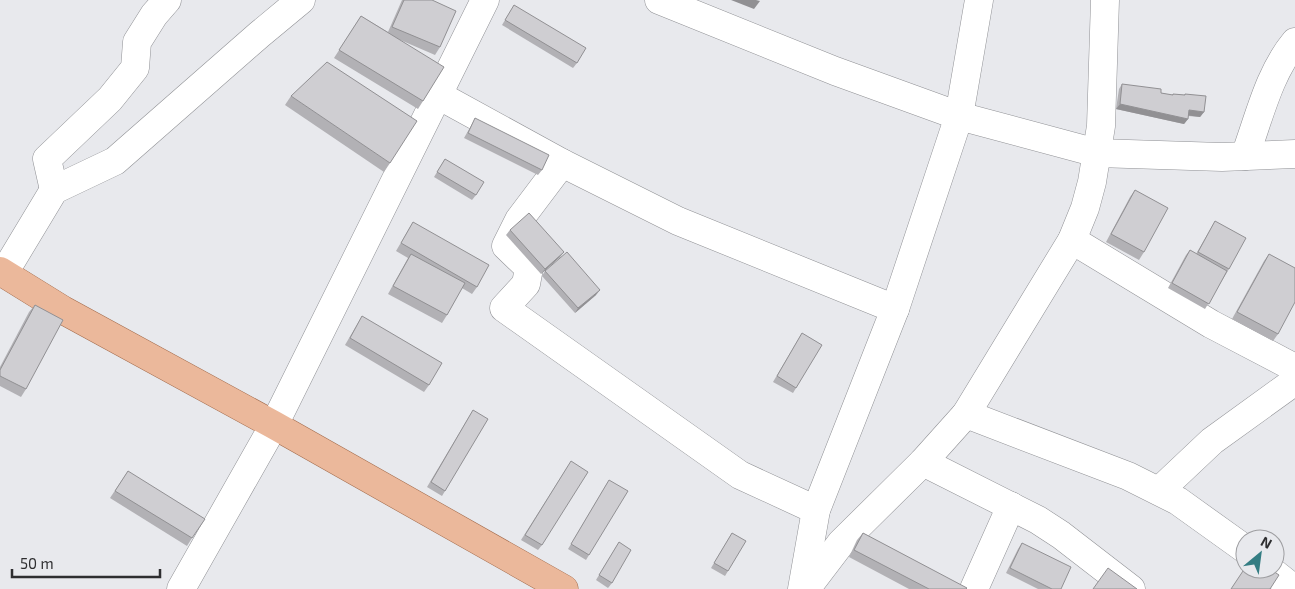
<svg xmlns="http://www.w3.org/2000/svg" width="1295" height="589" font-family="'Exo 2',sans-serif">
<rect width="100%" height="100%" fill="#e8e9ed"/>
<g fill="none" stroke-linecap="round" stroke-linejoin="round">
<g stroke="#909195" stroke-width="29">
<g id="minor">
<path d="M659 0 835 71 959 116 1097 153 1222 157 1295 154"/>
<path d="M438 95 562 163 678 221 895 309"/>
<path d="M1245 156C1259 118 1269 73 1295 42"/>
<path d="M562 163 519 220 506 246 529 268 526 284 504 308 740 475 816 510"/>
<path d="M54 190 47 159 110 99 135 68 137 42 154 15 167 0"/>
<path d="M1072 240 1211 324 1295 368"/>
<path d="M4 273 54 190 115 161 260 34 301 0"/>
<path d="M966 414 1128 476 1178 501 1245 549"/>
<path d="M923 462 1038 520 1061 535 1131 589"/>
<path d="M1159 491 1212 441 1295 381"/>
<path d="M1269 569 1294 589"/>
<path d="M181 589 274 425 485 0"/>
<path d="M802 589 816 510 895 309 959 116 979 0"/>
<path d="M806 589 841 543 923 462 966 414 1072 240 1085 208 1092 182 1101 126 1105 0"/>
<path d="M974 589 1011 506"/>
</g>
</g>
<g stroke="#a0694a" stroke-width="29">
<path id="major" d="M0 271 63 310 274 425 564 589"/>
</g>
<use href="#minor" stroke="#fff" stroke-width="28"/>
<use href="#major" stroke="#ebb89b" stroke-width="28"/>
</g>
<g fill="#b2b1b5">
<path d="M402 0H432L440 47 435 55 398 39 423 101 418 109 334 58 361 16 388 32Z"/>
<path d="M514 5 577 63 573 68 502 25Z"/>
<path d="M1122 84 1161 93 1172 95 1173 94 1184 95 1185 94 1204 112 1200 117 1188 116V119L1184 124 1116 109 1119 89Z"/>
<path d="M291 96 390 163 384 172 285 105Z"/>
<path d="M475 118 542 170 538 175 464 138 472 124Z"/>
<path d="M445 159 476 195 472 200 434 177Z"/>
<path d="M1135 190 1144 252 1139 260 1106 242 1130 197Z"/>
<path d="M1215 221 1229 269 1205 309 1168 288 1186 255 1190 250 1196 254Z"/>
<path d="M413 222 477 287 472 294 462 288 447 315 442 323 388 294 408 258 396 251Z"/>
<path d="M510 230 560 257 541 274 506 235Z"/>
<path d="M1269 254 1278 334 1273 341 1232 319 1264 261Z"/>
<path d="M545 271 596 295 575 313 542 276Z"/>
<path d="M35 305 26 389 21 397 0 386V367L29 312Z"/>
<path d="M362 316 429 385 424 392 345 345Z"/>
<path d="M802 333 796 388 793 393 773 382Z"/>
<path d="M473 410 445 491 442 496 427 487Z"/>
<path d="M568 466 542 545 538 550 521 540Z"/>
<path d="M128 471 192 538 187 546 110 498Z"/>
<path d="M609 480 589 555 586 560 568 549Z"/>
<path d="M732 533 728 571 725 576 711 568Z"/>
<path d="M863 533 966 589H909L849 557 857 540Z"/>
<path d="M619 542 612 583 608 588 596 580Z"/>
<path d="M1022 543 1061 589H1038L1006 573 1018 549Z"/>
</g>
<g fill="#919093">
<path d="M731 0H756L760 1 754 9Z"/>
<path d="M1120 104 1188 119 1184 124 1116 109Z"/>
<path d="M1189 110 1204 112 1200 117 1185 115Z"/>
<path d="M564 252 560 257 541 274 545 269Z"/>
<path d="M600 290 596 295 575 313 578 308Z"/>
</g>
<g fill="#cfced2" stroke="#919093">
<path d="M404 0H432L456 11 440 47 392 27Z"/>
<path d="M514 5 586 48 577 63 505 20Z"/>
<path d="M361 16 444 67 423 101 339 50Z"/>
<path d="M327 62 417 121 390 163 291 96Z"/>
<path d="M1122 84 1161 89V93L1173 95V94L1185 95V94L1206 96 1204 112 1189 110 1188 119 1120 104Z"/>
<path d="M475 118 549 155 542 170 468 133Z"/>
<path d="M445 159 484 182 476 195 437 172Z"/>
<path d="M1135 190 1168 208 1144 252 1111 234Z"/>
<path d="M529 213 564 252 545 269 510 230Z"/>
<path d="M1215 221 1246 238 1229 269 1198 252Z"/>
<path d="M413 222 489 265 477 287 401 243Z"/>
<path d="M1190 250 1227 271 1209 304 1172 283Z"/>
<path d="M567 252 600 290 578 308 545 271Z"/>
<path d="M411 254 465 283 447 315 393 286Z"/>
<path d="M1269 254 1295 268V302L1278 334 1237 312Z"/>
<path d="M35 305 63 320 26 389 0 376V370Z"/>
<path d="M362 316 442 363 429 385 350 338Z"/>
<path d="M802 333 822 345 796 388 777 376Z"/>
<path d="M473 410 488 419 445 491 431 482Z"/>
<path d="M571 461 588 472 542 545 525 535Z"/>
<path d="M128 471 205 519 192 538 115 491Z"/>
<path d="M609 480 628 491 589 555 571 544Z"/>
<path d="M732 533 746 541 728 571 714 563Z"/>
<path d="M863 533 967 588 966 589H929L854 550Z"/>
<path d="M619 542 631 550 612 583 599 575Z"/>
<path d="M1022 543 1071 567 1061 589H1052L1010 568Z"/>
<path d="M1108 568 1137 589H1093Z"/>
<path d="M1245 568 1270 569 1279 575 1270 589H1231Z"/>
</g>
<g transform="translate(1260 554) rotate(29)"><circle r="24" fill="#e8e9ed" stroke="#9e9ea1"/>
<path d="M0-4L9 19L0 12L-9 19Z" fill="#347d83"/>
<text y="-8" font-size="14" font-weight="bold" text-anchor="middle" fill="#2e2e30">N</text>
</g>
<path d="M12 569v8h148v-8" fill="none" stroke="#2e2e30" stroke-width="2.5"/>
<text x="20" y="569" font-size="15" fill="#2e2e30" stroke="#e8e9ed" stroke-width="4" paint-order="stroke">50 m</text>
</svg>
